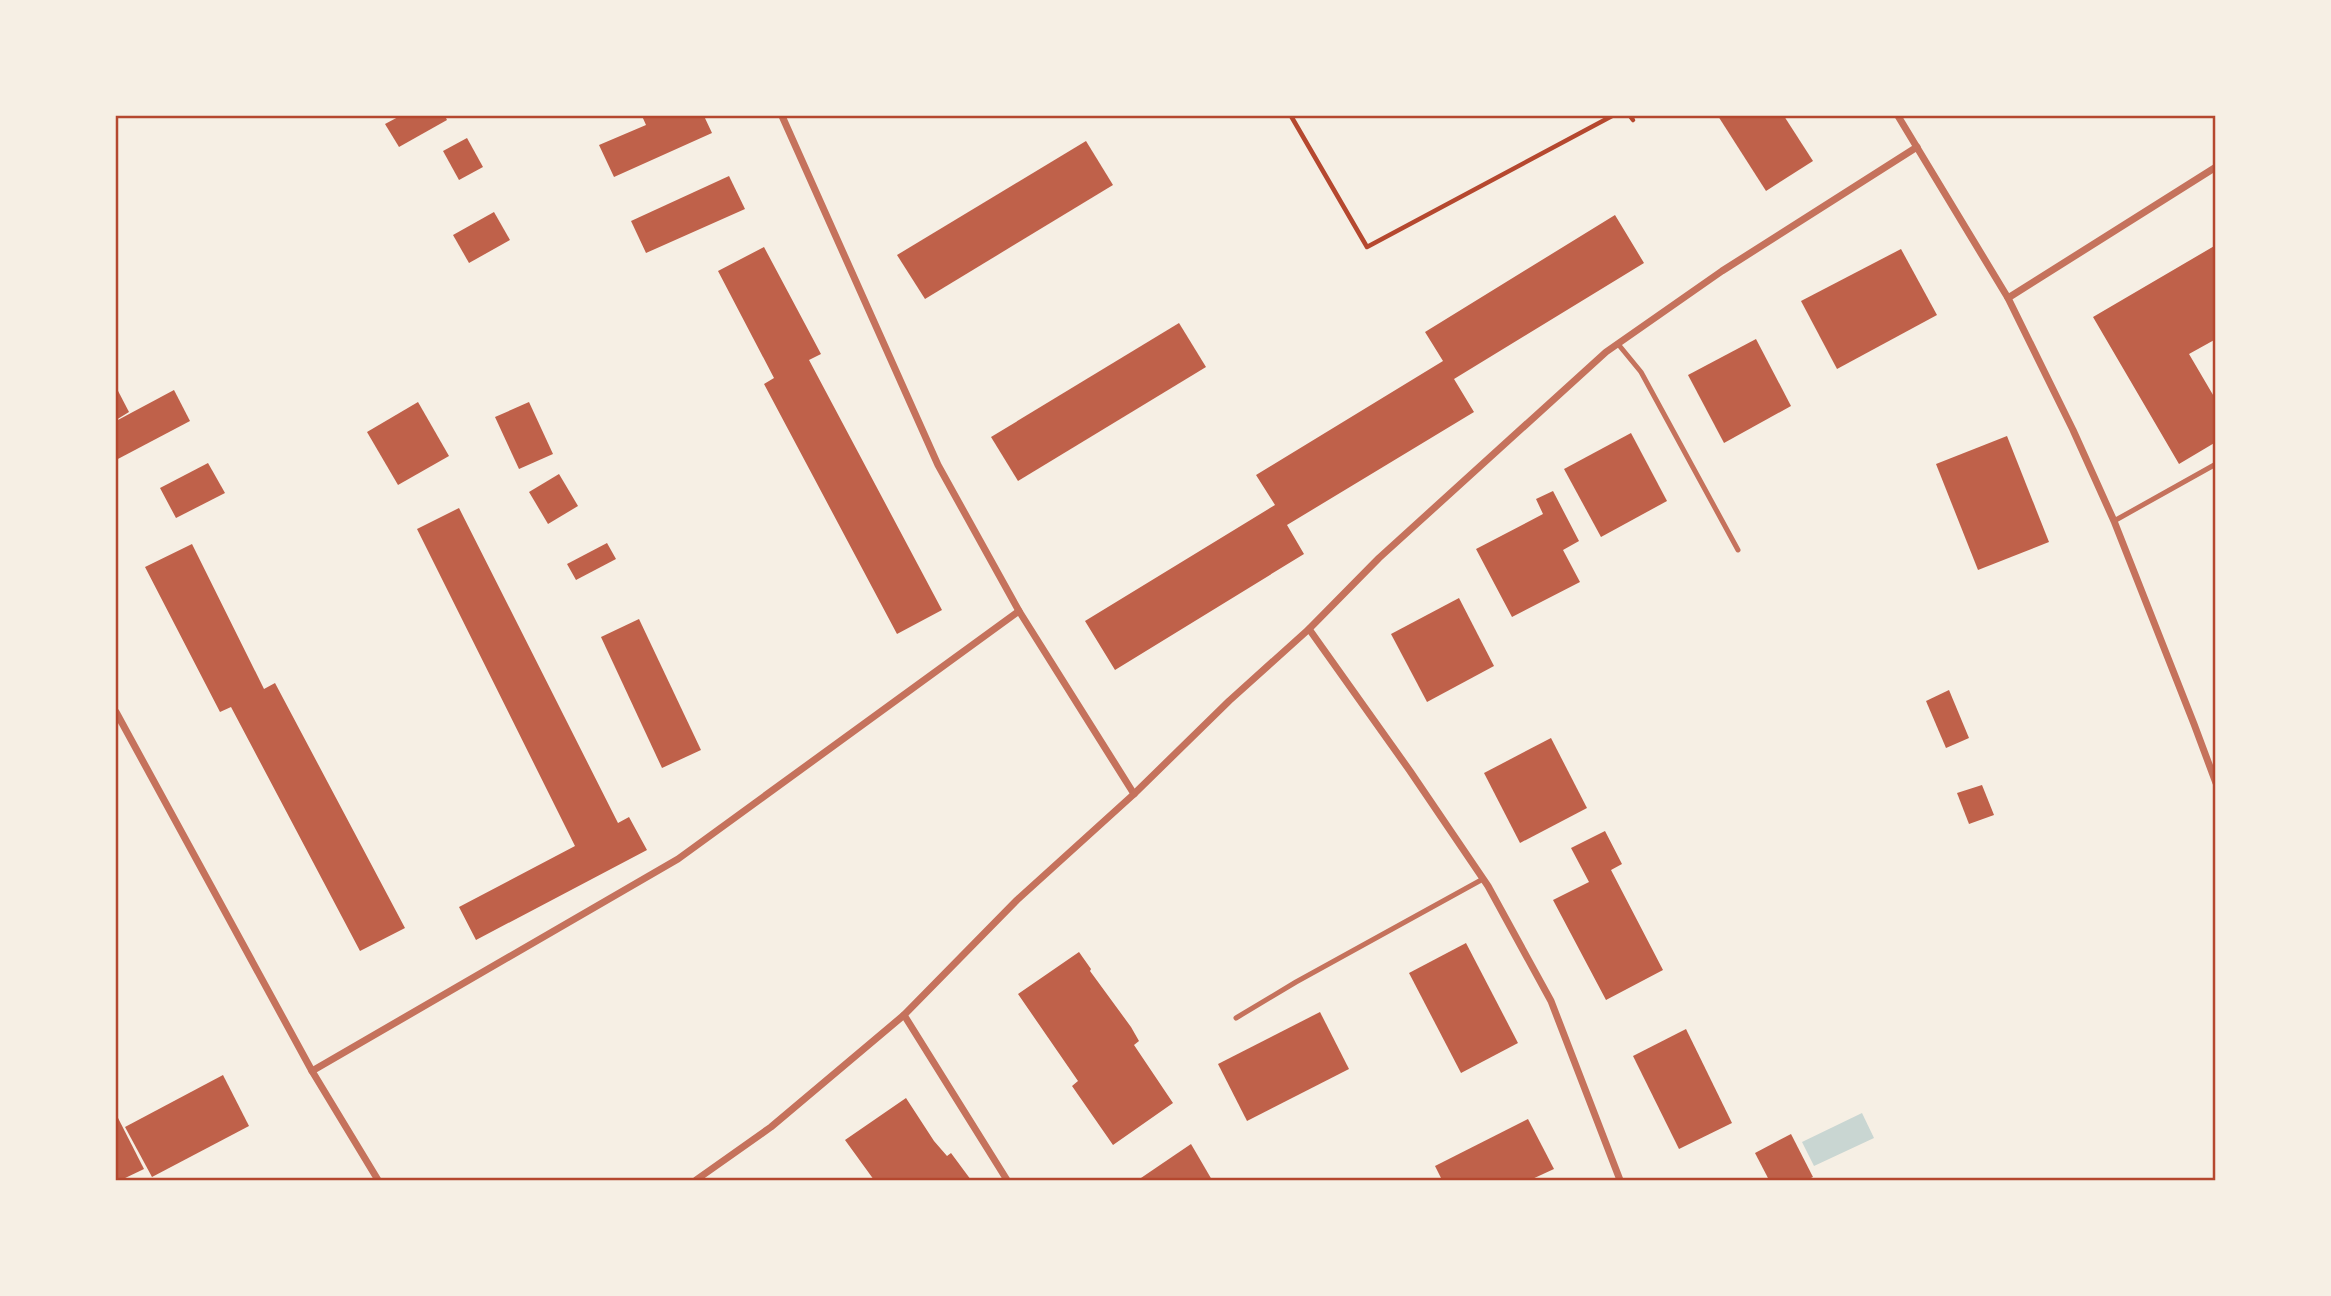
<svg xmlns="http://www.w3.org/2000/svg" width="2331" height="1296" font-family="Montserrat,sans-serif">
<rect width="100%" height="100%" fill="#f6efe4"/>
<path fill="#c9d6d2" d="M1862 1113 1874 1138 1814 1166 1802 1142Z"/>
<g fill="#bf614a">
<path d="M400 116H445L447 120 399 147 385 124Z"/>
<path d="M642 116H704L712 133 614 177 599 145 646 125Z"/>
<path d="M1718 116H1784L1813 161 1766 191Z"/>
<path d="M467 138 483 167 459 180 443 151Z"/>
<path d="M1086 141 1113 185 925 299 897 255Z"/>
<path d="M729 176 745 209 646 253 631 221Z"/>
<path d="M494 212 510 240 469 263 453 235Z"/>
<path d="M1615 215 1644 263 1454 379 1474 412 1287 525 1304 554 1115 670 1085 621 1275 505 1256 475 1443 361 1425 332Z"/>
<path d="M2216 245V339L2189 354 2216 400V442L2179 464 2093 317Z"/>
<path d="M764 247 821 354 809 360 942 610 897 634 764 384 774 378 718 271Z"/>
<path d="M1901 249 1937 315 1837 369 1801 301Z"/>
<path d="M1179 323 1206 367 1018 481 991 437Z"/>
<path d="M1756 339 1791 406 1724 443 1688 375Z"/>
<path d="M116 387 129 412 116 420Z"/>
<path d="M174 390 190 421 116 460V421Z"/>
<path d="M418 402 449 456 398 485 367 432Z"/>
<path d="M529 402 553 454 519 469 495 417Z"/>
<path d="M1631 433 1667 501 1601 537 1564 469Z"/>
<path d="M2007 436 2049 542 1978 570 1936 464Z"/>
<path d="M208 463 225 493 176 518 160 488Z"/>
<path d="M559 474 578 506 548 524 529 492Z"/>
<path d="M1553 491 1579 541 1563 550 1580 582 1512 617 1476 549 1543 514 1536 499Z"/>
<path d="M459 508 618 823 629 817 647 850 476 940 459 907 575 846 417 529Z"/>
<path d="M607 543 616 559 576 580 567 564Z"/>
<path d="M192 544 264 689 275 683 405 928 360 951 231 707 220 712 145 567Z"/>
<path d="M1459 598 1494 666 1427 702 1391 634Z"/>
<path d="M639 619 701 750 662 768 601 637Z"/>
<path d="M1949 690 1969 738 1946 748 1926 701Z"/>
<path d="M1551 738 1587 808 1520 843 1484 773Z"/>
<path d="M1982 785 1994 815 1969 824 1957 793Z"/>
<path d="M1605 831 1622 864 1611 870 1663 970 1606 1000 1553 900 1589 882 1571 848Z"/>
<path d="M1466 943 1518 1043 1461 1073 1409 973Z"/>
<path d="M1079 952 1091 969 1090 971 1131 1027 1139 1041 1134 1045 1173 1103 1113 1145 1072 1086 1078 1081 1018 994Z"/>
<path d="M1320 1012 1349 1069 1247 1121 1218 1064Z"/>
<path d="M1686 1029 1732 1123 1679 1149 1633 1056Z"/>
<path d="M223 1075 249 1126 152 1177 125 1127Z"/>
<path d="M906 1098 934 1141 947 1156 951 1153 971 1180H874L845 1140Z"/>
<path d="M116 1114 144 1169 121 1180H116Z"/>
<path d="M1528 1119 1554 1169 1530 1180H1442L1435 1166Z"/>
<path d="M1791 1134 1813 1177 1807 1180H1769L1755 1153Z"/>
<path d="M1191 1144 1212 1180H1138Z"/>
</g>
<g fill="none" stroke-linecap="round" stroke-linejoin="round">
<g stroke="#b5482f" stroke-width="4.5">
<path d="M1291 116 1367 247 1612 116"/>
<path d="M1630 116 1633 120"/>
</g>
<g stroke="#c5725c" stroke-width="5">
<path d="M1618 344 1641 372 1738 550"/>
<path d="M2114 521 2216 464"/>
<path d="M1236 1018 1296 982 1483 879"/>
</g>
<g stroke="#c5725c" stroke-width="7">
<path d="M782 116 938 465 1019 611 1134 794"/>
<path d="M1898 116 2008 298 2073 430 2114 521 2194 724 2216 783"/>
<path d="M2008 298 2216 167"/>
<path d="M1309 629 1410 771 1488 886 1551 1001 1620 1180"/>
<path d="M116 712 312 1071 378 1180"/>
<path d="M904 1015 1007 1180"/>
<path d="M312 1071 678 859 1019 611"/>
<path d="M696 1180 771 1127 904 1015 1017 900 1134 794 1229 701 1309 629 1379 558 1606 352 1722 271 1917 147"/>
</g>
</g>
<rect width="2331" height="1296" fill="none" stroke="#f6efe4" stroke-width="234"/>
<rect x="117" y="117" width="2097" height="1062" fill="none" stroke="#b5482f" stroke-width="2.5"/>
</svg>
